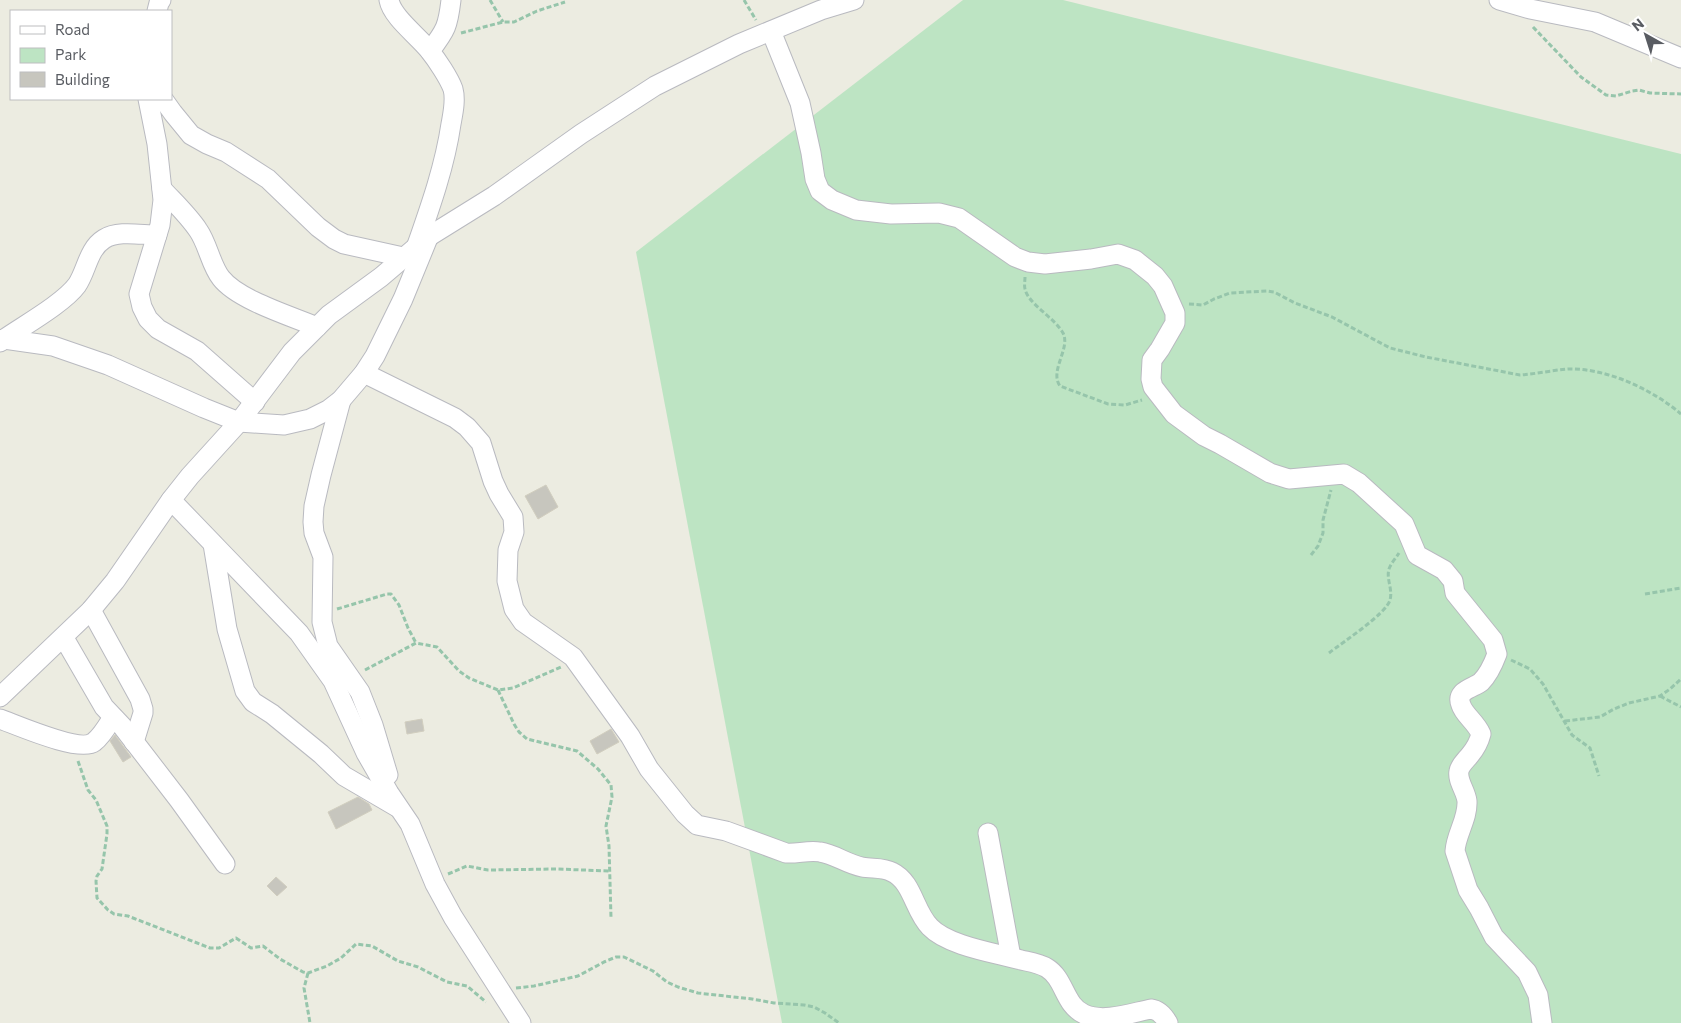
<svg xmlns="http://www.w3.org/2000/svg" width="1681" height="1023" font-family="Commissioner,sans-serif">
<rect width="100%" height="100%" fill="#ecece1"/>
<path fill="#bde4c3" d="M963 0H1063L1681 154V1023H782L636 252Z"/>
<g fill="#c7c6be" stroke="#d1cebf">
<path d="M546 485 558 507 538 519 525 496Z"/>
<path d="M422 719 424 731 407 734 405 722Z"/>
<path d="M611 729 619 742 597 754 590 741Z"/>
<path d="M115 735 131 757 123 762 110 741Z"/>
<path d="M358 797 369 804 372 810 336 829 328 812Z"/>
<path d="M276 877 287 887 277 896 267 886Z"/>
</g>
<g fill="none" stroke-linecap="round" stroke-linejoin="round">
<g stroke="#b9bac0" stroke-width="21">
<g id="minor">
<path d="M389 0C392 17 418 36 429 50 437 60 449 78 453 89 456 100 453 113 451 124 445 165 431 205 417 245"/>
<path d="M1499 0 1530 9 1595 22 1681 58"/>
<path d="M157 11 159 3 161 0"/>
<path d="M771 31 800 103 811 153 815 179 820 191 832 200 856 210 891 214 939 213 959 218 1015 257 1028 262 1045 264 1091 259 1118 254 1135 260 1155 276 1163 286 1175 313V323L1160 349 1152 360 1151 379 1153 387 1174 414 1204 436 1220 444 1270 473 1289 479 1344 474 1359 483 1404 524 1417 555 1444 570 1453 581 1455 593 1493 640 1497 654C1494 662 1488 675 1481 682 1474 688 1455 690 1461 705 1464 715 1476 722 1481 734 1479 742 1475 749 1470 755 1466 760 1460 765 1459 771 1457 781 1466 791 1467 801 1468 819 1456 834 1455 851L1468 890 1479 908 1494 937 1527 972 1538 995 1542 1023"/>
<path d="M430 51C446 30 448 26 451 0"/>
<path d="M148 99 157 144 163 200 160 225 139 294 142 307 148 319 158 329 197 351 255 402"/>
<path d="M163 99 173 113 191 135 207 144 226 152 268 179 318 227 334 239 344 244 403 257"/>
<path d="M162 189C174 202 188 215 198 230 208 244 211 266 221 278 238 300 291 316 317 327"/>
<path d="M4 339 53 346 108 365 204 408 239 422 284 425 310 419 328 410 341 400 364 373 375 356 403 299 428 238"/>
<path d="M0 342C21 327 63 304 77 285 87 270 88 249 104 239 118 230 141 235 157 235"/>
<path d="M364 373 455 418 467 427 481 443 493 481 499 494 513 517 514 532 508 550 507 581 514 609 523 622 573 657 630 736 649 769 685 814 697 825 726 831 786 853C797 854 808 850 820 852 834 854 847 864 862 867 872 869 883 867 892 872 913 882 914 911 930 927 948 946 996 953 1021 960 1030 962 1039 963 1047 968 1065 979 1064 1005 1084 1014 1103 1023 1131 1013 1151 1009 1159 1010 1164 1016 1168 1023"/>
<path d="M341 400 321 475 314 506 313 522 314 533 323 557 322 622 328 646 360 692 373 725 388 775"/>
<path d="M171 500 299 633 333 681 366 753 389 793 410 824 435 884 453 917 521 1023"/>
<path d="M213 544 227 629 245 691 253 702 272 714 321 754 344 776 397 807"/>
<path d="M91 610 140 699 143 709V713L134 742"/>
<path d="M64 638 104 707 122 726 179 800 225 864"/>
<path d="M0 697 91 610 115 581 171 500 190 476 239 422 292 352 329 315 381 277 428 237 494 196 581 134 655 86 739 44 821 10 854 0"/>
<path d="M0 719C17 725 80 753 94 742 102 736 108 725 113 717"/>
<path d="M988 833 1011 957"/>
</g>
</g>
<g stroke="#96c5ab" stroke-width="3" stroke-dasharray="5 2.5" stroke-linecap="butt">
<path d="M490 0 503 22"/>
<path d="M744 0 756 20"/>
<path d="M1533 27 1581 77 1606 95 1616 96 1632 91 1639 90 1650 93 1681 94"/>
<path d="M461 33 503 22H514L537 11 565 2"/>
<path d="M1025 277C1025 281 1024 285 1025 289 1028 304 1055 318 1063 333 1071 348 1049 371 1060 386L1108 404 1125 405 1142 400"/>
<path d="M1189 304 1203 305 1214 299 1230 293 1267 291 1274 292 1295 303 1332 317 1390 348 1426 357 1520 375C1536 374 1553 370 1569 369 1607 368 1653 390 1681 414"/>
<path d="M1311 555 1318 546 1323 533V520L1331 490"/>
<path d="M1645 594 1681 588"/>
<path d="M337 609 387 594H391L399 605 408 628 416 643"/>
<path d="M1329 653C1343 642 1386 614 1390 600 1393 589 1386 579 1389 569 1391 563 1396 558 1399 553"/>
<path d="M1511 660 1530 669 1543 684 1572 735 1590 748 1599 776"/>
<path d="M365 670 416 643 437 647 459 671 469 678 498 690 513 688 561 667"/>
<path d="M498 690 514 724 519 732 527 739 577 751 598 769 611 785 612 797 606 826 609 846 611 918"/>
<path d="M1660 696 1681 707"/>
<path d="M1565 721 1600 717 1614 709 1629 703 1660 696 1670 689 1681 679"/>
<path d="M78 761 88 790 96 800 107 826V834L102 869 97 876 96 881 97 898 108 910 114 914 128 916 210 948H219L236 938 251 948 263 946 280 959 303 972 308 973 327 966 341 958 356 944 372 946 398 961 418 967 447 982 467 986 486 1002"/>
<path d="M448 874 467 866 488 870 556 869 610 871"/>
<path d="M308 973 304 988 310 1023"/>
<path d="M516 988 534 986 578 976 604 962 616 957H624L653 971 667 982 678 987 698 993 752 999 774 1003 804 1005 814 1007 825 1013 839 1023"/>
</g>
<use href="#minor" stroke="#fff" stroke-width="19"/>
</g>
<rect x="10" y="10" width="162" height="90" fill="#ffffff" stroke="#bdbec0"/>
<rect x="20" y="26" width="25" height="8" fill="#ffffff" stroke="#bdbec0"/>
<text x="55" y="35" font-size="15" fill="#595c62">Road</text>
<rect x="20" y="48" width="25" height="15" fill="#bde4c3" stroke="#bdbec0"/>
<text x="55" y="60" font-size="15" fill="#595c62">Park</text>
<rect x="20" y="72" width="25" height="15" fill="#c7c6be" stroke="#bdbec0"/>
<text x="55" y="85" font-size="15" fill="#595c62">Building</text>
<g transform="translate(1646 35) rotate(321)" stroke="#ffffff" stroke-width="4" paint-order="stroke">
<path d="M0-4L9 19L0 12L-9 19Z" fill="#595c62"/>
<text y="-8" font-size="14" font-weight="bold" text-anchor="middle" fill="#595c62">N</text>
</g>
</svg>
